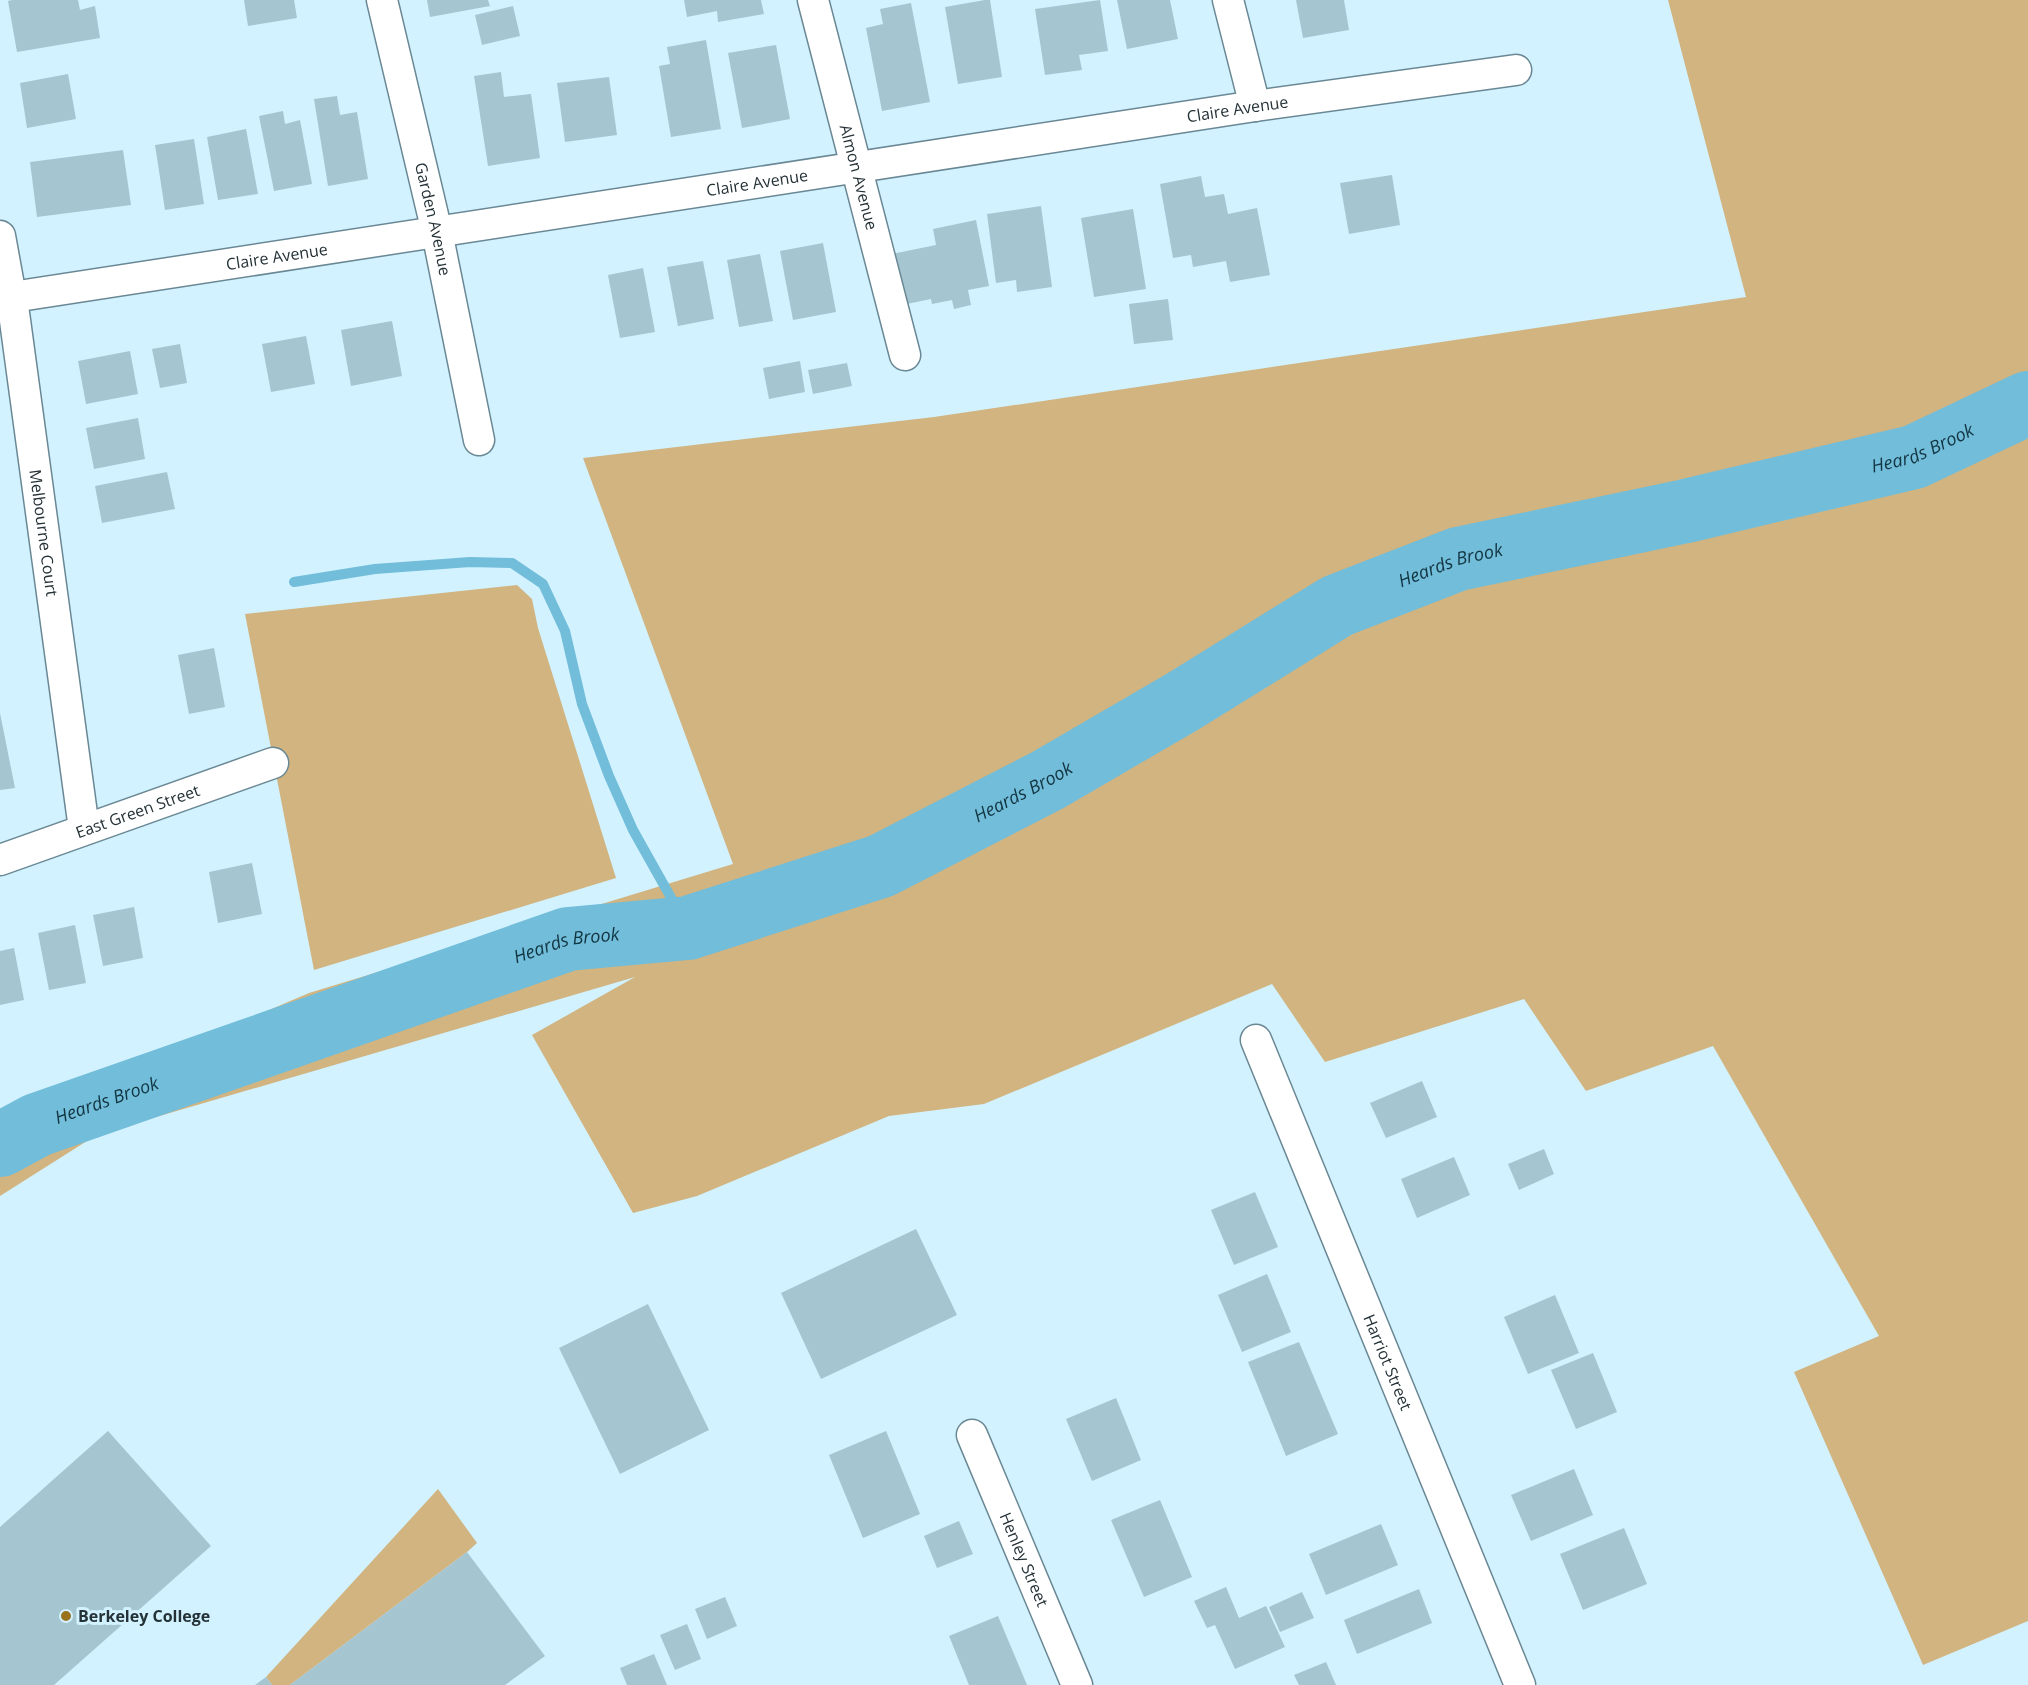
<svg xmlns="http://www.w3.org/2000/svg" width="2028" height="1685" font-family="'Open Sans',sans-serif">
<rect width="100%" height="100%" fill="#d2f2ff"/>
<g fill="#d1b480">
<path d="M1668 0H2028V1621L1923 1665 1794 1372 1879 1336 1713 1046 1586 1091 1524 999 1325 1062 1272 984 984 1104 889 1116 697 1196 633 1213 532 1035 635 977 98 1134 0 1196V1125L309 993 733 864 583 458 934 417 1746 297Z"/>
<path d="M517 585 532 599 538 628 616 878 314 970 245 614Z"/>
<path d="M438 1489 477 1543 467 1552 290 1685H272L266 1677Z"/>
</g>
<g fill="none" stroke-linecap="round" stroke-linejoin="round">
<path stroke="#72bdd9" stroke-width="10" d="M294 582 375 569 470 562 512 563 543 584 565 631 582 704 609 776 633 830 688 928"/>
<path stroke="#72bdd9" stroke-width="64" id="s1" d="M0 1145 37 1125 568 939 688 928 881 866 1048 780 1182 702 1337 606 1458 559 1686 511 1914 457 2028 403"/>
</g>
<g fill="#a5c5d1">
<path d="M12 0H78L80 10 95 6 100 38 17 52 8 1Z"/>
<path d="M244 0H294L297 18 248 26Z"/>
<path d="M427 0H488L490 6 430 17Z"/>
<path d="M684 0H761L764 14 718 22 717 11 687 17Z"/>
<path d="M985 0H990L1002 77 958 84 945 7Z"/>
<path d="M1100 0 1108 51 1079 55 1082 70 1045 75 1035 9Z"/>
<path d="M1117 0H1170L1178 39 1127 49Z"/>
<path d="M1296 0H1344L1349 30 1303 38Z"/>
<path d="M911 3 930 102 882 111 866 28 883 24 880 9Z"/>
<path d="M513 6 520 36 482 45 475 15Z"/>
<path d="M706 40 721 129 671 137 659 66 670 64 667 47Z"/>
<path d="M776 45 790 119 742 128 728 53Z"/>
<path d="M501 72 504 97 531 94 540 158 488 166 474 76Z"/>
<path d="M68 74 76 119 27 128 20 83Z"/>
<path d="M609 77 617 135 565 142 557 83Z"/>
<path d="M337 96 340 115 357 112 368 179 328 186 314 99Z"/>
<path d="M283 111 285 124 300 120 312 184 274 191 259 116Z"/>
<path d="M246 129 258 194 218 200 207 137Z"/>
<path d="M194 139 204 204 165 210 155 145Z"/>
<path d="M123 150 131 205 37 217 30 162Z"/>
<path d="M1392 175 1400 225 1349 234 1340 183Z"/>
<path d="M1201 176 1205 197 1224 194 1228 214 1257 208 1270 275 1230 282 1226 261 1193 267 1191 255 1173 258 1160 184Z"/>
<path d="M1041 206 1052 287 1017 292 1016 280 996 283 987 214Z"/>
<path d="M1133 209 1146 289 1094 297 1081 218Z"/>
<path d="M976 220 989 286 968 290 971 305 954 309 952 300 932 304 931 299 902 305 892 254 936 245 933 229Z"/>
<path d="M823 243 836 312 793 320 780 251Z"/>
<path d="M760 254 773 321 739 327 727 260Z"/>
<path d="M703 261 714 319 678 326 667 267Z"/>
<path d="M643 268 655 332 620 338 608 275Z"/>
<path d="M1168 299 1173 340 1134 344 1129 304Z"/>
<path d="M392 321 402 376 351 386 341 330Z"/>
<path d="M306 336 315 384 271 392 262 344Z"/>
<path d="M180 344 187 383 160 388 152 349Z"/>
<path d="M130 351 138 394 86 404 78 361Z"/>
<path d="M800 361 805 392 769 399 763 368Z"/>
<path d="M847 363 852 386 813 394 808 370Z"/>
<path d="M138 418 145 459 94 469 86 428Z"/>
<path d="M167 472 175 509 102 523 95 486Z"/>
<path d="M214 648 225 707 189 714 178 655Z"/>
<path d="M0 713 15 788 0 790Z"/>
<path d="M252 863 262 914 218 923 209 872Z"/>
<path d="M134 907 143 958 103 966 93 915Z"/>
<path d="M75 925 86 983 49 990 38 933Z"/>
<path d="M14 948 24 1000 0 1005V951Z"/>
<path d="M1422 1081 1437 1117 1386 1138 1370 1103Z"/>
<path d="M1544 1149 1554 1174 1519 1190 1508 1164Z"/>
<path d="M1454 1157 1470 1195 1417 1218 1401 1179Z"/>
<path d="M1255 1192 1278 1247 1234 1265 1211 1210Z"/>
<path d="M916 1229 957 1315 821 1379 781 1293Z"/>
<path d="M1267 1274 1291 1332 1242 1352 1218 1295Z"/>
<path d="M1555 1295 1579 1353 1528 1374 1504 1317Z"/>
<path d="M648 1304 709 1430 620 1474 559 1348Z"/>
<path d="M1299 1342 1338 1434 1286 1456 1248 1362Z"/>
<path d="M1593 1353 1617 1412 1576 1429 1551 1370Z"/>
<path d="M1116 1398 1141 1460 1092 1481 1066 1419Z"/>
<path d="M108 1431 211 1546 54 1685H0V1527Z"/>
<path d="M886 1431 920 1514 863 1538 829 1455Z"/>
<path d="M1574 1469 1593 1515 1531 1541 1511 1495Z"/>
<path d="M1160 1500 1192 1577 1144 1597 1111 1520Z"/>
<path d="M959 1521 973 1554 937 1568 924 1536Z"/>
<path d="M1381 1524 1398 1565 1326 1595 1309 1554Z"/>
<path d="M1624 1528 1647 1584 1583 1610 1560 1554Z"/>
<path d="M467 1552 545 1656 505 1685H290Z"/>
<path d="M1226 1587 1239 1618 1266 1606 1285 1647 1235 1669 1215 1625 1207 1628 1194 1601Z"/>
<path d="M1419 1589 1432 1623 1357 1654 1344 1620Z"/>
<path d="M1302 1592 1314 1618 1280 1632 1269 1607Z"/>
<path d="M725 1597 737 1626 707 1639 695 1609Z"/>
<path d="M998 1616 1027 1685H969L949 1636Z"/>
<path d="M687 1624 701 1659 675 1670 660 1635Z"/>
<path d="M654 1654 667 1685H627L620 1668Z"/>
<path d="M1326 1662 1336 1685H1299L1294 1675Z"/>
<path d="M266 1677 272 1685H255Z"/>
</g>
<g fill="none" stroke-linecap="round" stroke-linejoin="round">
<g stroke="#6a8894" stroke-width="33">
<g id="minor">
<path id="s2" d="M382 0 437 232 479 440"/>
<path id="s3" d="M813 0 905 355"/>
<path d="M1228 0 1255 106"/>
<path id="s4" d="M0 236 14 313 84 829"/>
<path id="s5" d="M0 299 1255 106 1516 70"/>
<path id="s6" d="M0 860 273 763"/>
<path id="s7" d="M1256 1040 1520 1685"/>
<path id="s8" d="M972 1435 1077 1685"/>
</g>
</g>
<use href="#minor" stroke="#fff" stroke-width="30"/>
</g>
<circle fill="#9a721e" stroke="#d2f2ff" stroke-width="2" cx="66" cy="1616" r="6"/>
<g text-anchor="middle" stroke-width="6" stroke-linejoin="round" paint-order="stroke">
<g font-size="16" fill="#243136" stroke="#d2f2ff">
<text dy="6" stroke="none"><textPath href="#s5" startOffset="1252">Claire Avenue</textPath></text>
<text dy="6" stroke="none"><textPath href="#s3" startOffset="183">Almon Avenue</textPath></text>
<text dy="6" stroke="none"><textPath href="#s5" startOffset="766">Claire Avenue</textPath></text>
<text dy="6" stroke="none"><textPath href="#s2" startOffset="225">Garden Avenue</textPath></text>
<text dy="6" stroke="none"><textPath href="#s5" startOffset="280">Claire Avenue</textPath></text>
<text dy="6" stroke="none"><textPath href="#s4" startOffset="300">Melbourne Court</textPath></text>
<text dy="6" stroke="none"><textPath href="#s6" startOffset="146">East Green Street</textPath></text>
<text dy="6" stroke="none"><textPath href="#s7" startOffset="348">Harriot Street</textPath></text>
<text dy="6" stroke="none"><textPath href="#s8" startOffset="135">Henley Street</textPath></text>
</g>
<g font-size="16" font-weight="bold" fill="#243136" stroke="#d2f2ff" text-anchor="start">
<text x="78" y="1622">Berkeley College</text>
</g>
<g font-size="18" font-style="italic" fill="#123542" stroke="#d2f2ff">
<text dy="6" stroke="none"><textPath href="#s1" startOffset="2061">Heards Brook</textPath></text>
<text dy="6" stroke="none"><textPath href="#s1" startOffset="1574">Heards Brook</textPath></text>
<text dy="6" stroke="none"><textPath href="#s1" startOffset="1088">Heards Brook</textPath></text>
<text dy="6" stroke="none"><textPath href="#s1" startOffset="602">Heards Brook</textPath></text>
<text dy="6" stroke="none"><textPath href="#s1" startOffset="116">Heards Brook</textPath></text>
</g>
</g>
</svg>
